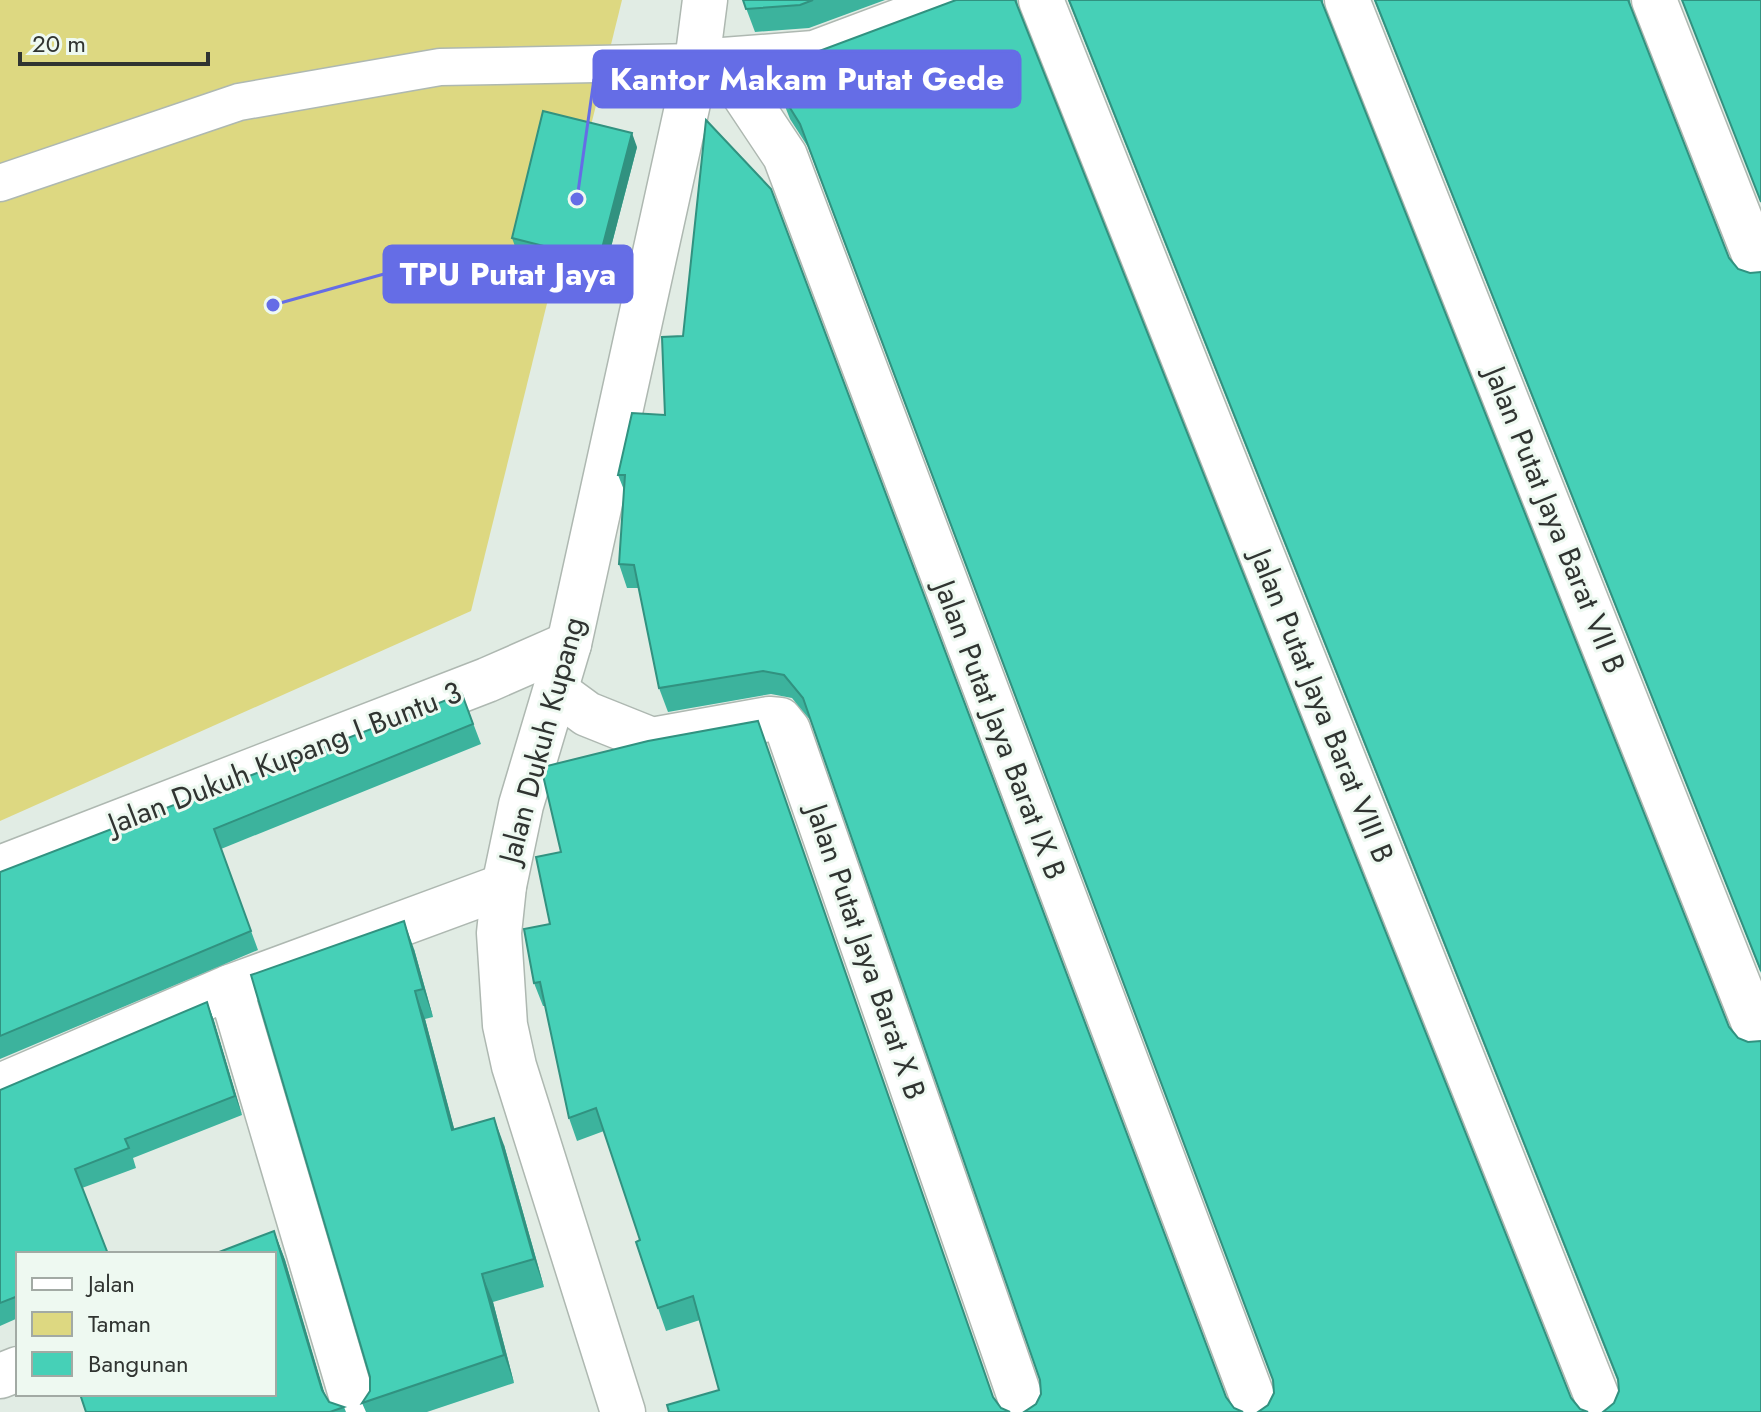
<svg xmlns="http://www.w3.org/2000/svg" width="1761" height="1412" font-family="Jost,sans-serif">
<rect width="100%" height="100%" fill="#e1ece4"/>
<path fill="#ddd881" d="M0 0H622L471 611 0 821Z"/>
<g fill="none" stroke-linecap="round" stroke-linejoin="round">
<g stroke="#aeb8b1" stroke-width="39">
<path id="lane" d="M0 183 239 102 440 67 697 62"/>
</g>
<g stroke="#aeb8b1" stroke-width="47">
<g id="street">
<path d="M1041 0 1603 1412"/>
<path d="M1347 0 1761 1041"/>
<path d="M1654 0 1761 272"/>
<path d="M721 60 785 156 1258 1412"/>
<path d="M697 62 814 53 956 0"/>
<path d="M557 692 587 714 652 740 769 719 780 720 788 730 1025 1412"/>
<path d="M0 868 487 680 569 644"/>
<path d="M230 987 356 1412"/>
<path d="M0 1086 230 987 504 886"/>
<path d="M0 1376 18 1369"/>
<path d="M623 1412 514 1066 505 1025 499 933 504 886 521 805 569 644 697 62 705 0"/>
</g>
</g>
<use href="#lane" stroke="#fff" stroke-width="36"/>
<use href="#street" stroke="#fff" stroke-width="44"/>
</g>
<g fill="#3cb39d">
<path d="M743 0H885L809 28 755 32Z"/>
<path d="M956 0H1017L1018 7 1571 1398 1268 1405 1274 1393 1273 1381 808 147 790 119 766 58 814 53Z"/>
<path d="M1068 0H1323V6L1761 1412 1614 1403 1619 1391 1618 1382Z"/>
<path d="M1374 0H1630L1631 7 1729 258 1738 269 1750 273 1761 272V973Z"/>
<path d="M637 147 604 274 517 252 512 238Z"/>
<path d="M632 413 1226 1397 1234 1408 1025 1412 1036 1404 1041 1394 1040 1380 811 721 792 698 771 694 668 712 659 688 639 588H627L619 564 624 490 618 475Z"/>
<path d="M462 694 481 744 221 849 258 950 0 1059V872Z"/>
<path d="M524 929 994 1398 1001 1408 719 1390 700 1320 666 1331 658 1308 640 1240 604 1131 577 1141 569 1118 545 1006H543L534 983Z"/>
<path d="M414 949 433 1017 425 1019 454 1129 504 1145 544 1287 493 1302 514 1383 427 1412H366L362 1403 370 1391Z"/>
<path d="M207 1002 214 1021 242 1115 133 1158 136 1168 82 1188 18 1254V1318L0 1326V1090Z"/>
<path d="M274 1231 285 1260 325 1396 329 1402 344 1407 346 1412H86L274 1394Z"/>
</g>
<g fill="#319280">
<path d="M632 133 637 147 604 274 599 260Z"/>
<path d="M404 921 414 949 433 1017 423 989Z"/>
<path d="M415 991 425 1019 462 1158 452 1130Z"/>
<path d="M207 1002 214 1021 242 1115 235 1096Z"/>
<path d="M494 1118 504 1145 544 1287 534 1259Z"/>
<path d="M274 1231 285 1260 330 1412 322 1390Z"/>
<path d="M482 1274 493 1302 514 1383 504 1355Z"/>
</g>
<g fill="#46d0b7" stroke="#319280" stroke-width="2">
<path d="M743 0H813L800 5 746 9Z"/>
<path d="M956 0H1015L1571 1398 1580 1409 1588 1412H1258L1268 1405 1274 1393 1273 1380 800 124 782 95 766 58 814 53Z"/>
<path d="M1069 0H1321L1729 1027 1738 1038 1748 1042 1761 1041V1412H1603L1614 1403 1619 1391 1618 1379Z"/>
<path d="M1375 0H1628L1729 258 1738 269 1750 273 1761 272V971Z"/>
<path d="M1682 0H1761V202Z"/>
<path d="M543 111 632 133 599 260 512 238Z"/>
<path d="M706 120 771 189 1226 1397 1234 1408 1243 1412H1024L1036 1404 1041 1394 1040 1380 803 698 784 675 763 671 659 688 634 565 619 564 625 475H618L632 413 665 415 662 337 683 336Z"/>
<path d="M462 694 473 724 214 829 251 931 0 1036V872Z"/>
<path d="M758 721 993 1397 1001 1408 1010 1412H669L667 1405 719 1390 693 1296 658 1308 636 1242 640 1240 596 1108 569 1118 540 982 534 983 524 929 550 924 536 857 561 852 542 771 543 767 648 741Z"/>
<path d="M404 921 423 989 415 991 452 1130 494 1118 534 1259 482 1274 504 1355 362 1403 370 1391V1377L251 975Z"/>
<path d="M207 1002 235 1096 125 1139 129 1148 75 1169 108 1254H18V1296L0 1303V1090Z"/>
<path d="M274 1231 322 1390 329 1402 344 1407 330 1412H86L80 1394H274V1254H214Z"/>
</g>
<g text-anchor="middle" stroke-width="6" stroke-linejoin="round" paint-order="stroke">
<g font-size="30" fill="#303431" stroke="#eef9f1">
<text transform="translate(1555 520) rotate(68)" y="10">Jalan Putat Jaya Barat VII B</text>
<text transform="translate(1322 706) rotate(68)" y="10">Jalan Putat Jaya Barat VIII B</text>
<text transform="translate(1000 730) rotate(69)" y="10">Jalan Putat Jaya Barat IX B</text>
<text transform="translate(542 740) rotate(-75)" y="10">Jalan Dukuh Kupang</text>
<text transform="translate(285 758) rotate(-21)" y="10">Jalan Dukuh Kupang I Buntu 3</text>
<text transform="translate(866 952) rotate(71)" y="10">Jalan Putat Jaya Barat X B</text>
</g>
</g>
<path fill="none" stroke="#656de6" stroke-width="3" d="M577 199L594 79M273 305L384 274"/>
<g fill="#656de6" stroke="#eef9f1" stroke-width="3">
<circle cx="577" cy="199" r="8"/>
<circle cx="273" cy="305" r="8"/>
</g>
<g fill="#656de6" stroke="#656de6" stroke-width="3">
<rect x="594" y="51" width="426" height="56" rx="8"/>
<rect x="384" y="246" width="248" height="56" rx="8"/>
</g>
<g font-size="32" text-anchor="middle" font-weight="bold" fill="#fff">
<text x="807" y="90">Kantor Makam Putat Gede</text>
<text x="508" y="285">TPU Putat Jaya</text>
</g>
<rect x="16" y="1252" width="260" height="144" fill="#eef9f1" stroke="#a2aaa4" stroke-width="2"/>
<rect x="32" y="1278" width="40" height="12" fill="#ffffff" stroke="#a2aaa4" stroke-width="2"/>
<text x="88" y="1292" font-size="24" fill="#303431">Jalan</text>
<rect x="32" y="1312" width="40" height="24" fill="#ddd881" stroke="#a2aaa4" stroke-width="2"/>
<text x="88" y="1332" font-size="24" fill="#303431">Taman</text>
<rect x="32" y="1352" width="40" height="24" fill="#46d0b7" stroke="#a2aaa4" stroke-width="2"/>
<text x="88" y="1372" font-size="24" fill="#303431">Bangunan</text>
<path d="M20 52v12h188v-12" fill="none" stroke="#303431" stroke-width="4"/>
<text x="32" y="52" font-size="24" fill="#303431" stroke="#eef9f1" stroke-width="6" paint-order="stroke">20 m</text>
</svg>
